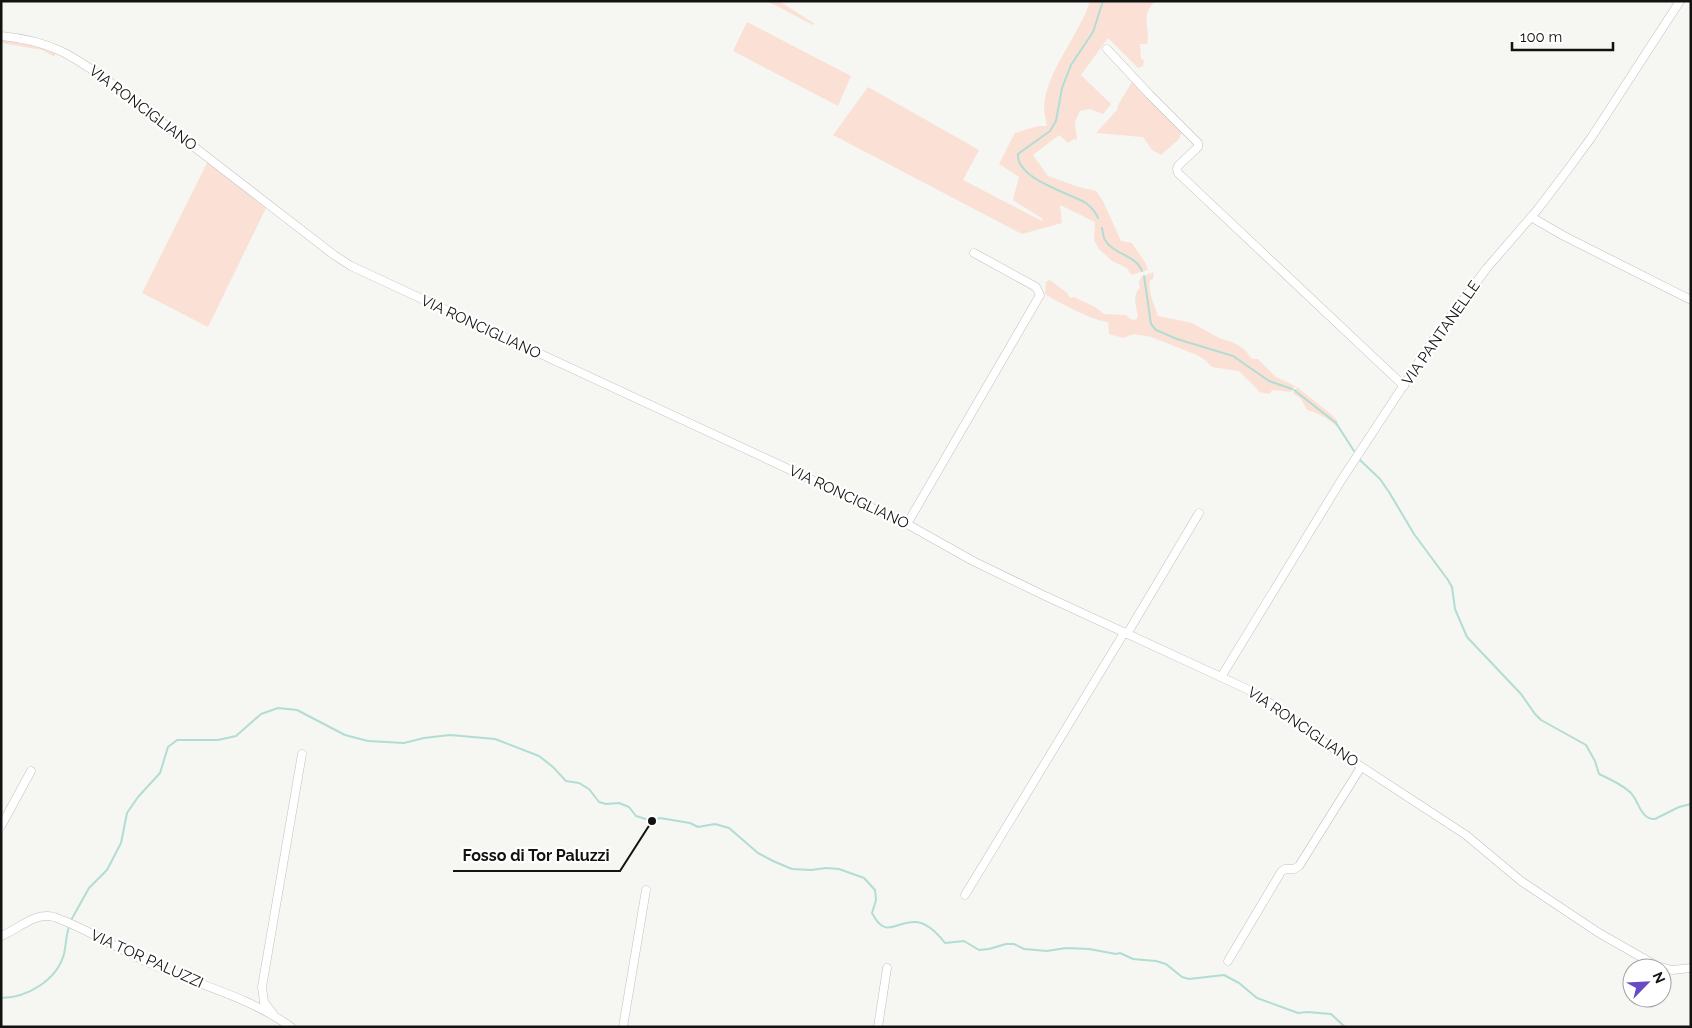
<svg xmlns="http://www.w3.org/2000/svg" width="1692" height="1028" font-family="Raleway,sans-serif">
<rect width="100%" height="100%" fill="#f6f6f2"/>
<g fill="#fbe1d5">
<path d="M767 1H779L815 24 813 25Z"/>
<path d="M1090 1H1156C1139 14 1151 29 1147 44H1140L1141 58 1144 61 1143 66 1138 68 1108 38 1081 75 1111 104 1103 114 1090 109 1080 111 1075 122 1077 140 1074 139 1068 143 1059 135 1033 155 1048 176 1079 187 1096 191 1103 201 1121 241 1132 243 1146 264 1148 270 1131 275 1127 268 1112 261 1099 249 1094 240 1095 222 1060 205 1062 223 1022 234 833 135 868 87 979 150 963 180 1042 221 1043 219 1013 200 1019 177 999 164 1015 133 1038 126H1047C1046 120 1044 113 1044 107 1046 71 1079 36 1090 1Z"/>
<path d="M747 22 851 76 838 106 733 51Z"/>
<path d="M1 39 40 46 55 52V57L42 50 1 43Z"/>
<path d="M1132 82 1182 131 1179 139 1161 155 1152 150 1143 137 1096 133 1117 110 1118 105Z"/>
<path d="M208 161 267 206 208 327 142 293Z"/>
<path d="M1154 272 1153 279 1150 280C1148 294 1154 303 1158 316L1192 323 1219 338 1234 343 1244 349 1252 359H1258L1276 377 1295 386 1291 392 1272 390 1270 394 1259 392C1256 386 1245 378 1239 371L1212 367 1205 360 1197 355 1151 337 1134 334 1123 338 1109 334 1108 322C1096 322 1055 301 1045 294L1046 282 1050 280 1067 293 1070 298 1074 297 1095 307 1104 314 1126 315 1130 319 1135 320 1138 317C1137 308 1131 296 1140 288L1139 282 1141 277Z"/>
<path d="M1297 387 1333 416 1338 422 1337 427C1330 419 1318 413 1307 410L1301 399 1293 393Z"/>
</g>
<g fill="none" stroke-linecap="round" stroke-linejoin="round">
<g stroke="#b1ddd5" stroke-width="2">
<path d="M1098 218C1096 213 1091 207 1086 203 1069 193 1016 179 1018 154L1050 131 1056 121 1062 88 1071 65 1093 32 1103 1"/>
<path d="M1102 228C1103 232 1103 237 1105 240 1114 255 1136 255 1142 271"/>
<path d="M1144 276 1151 324 1156 330 1177 339 1233 356 1269 381 1292 389"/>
<path d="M1294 390 1336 423 1354 451"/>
<path d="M1360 460 1380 479 1389 492 1414 534 1448 580 1452 587 1455 609 1467 637 1521 694 1535 714 1541 720 1586 745 1595 761 1599 774C1610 779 1621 784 1630 792 1639 800 1640 820 1655 819L1679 807 1691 804"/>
<path d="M70 922 89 888 107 870 121 843 127 813 138 797 160 773 168 747 177 740H218L236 736 261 714 278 708 297 710 345 735 368 741 404 743 424 738 450 735 495 739 539 756 553 767 566 781 579 783 589 789 599 802 606 804 619 803 629 807 636 816 652 821 660 818 690 823 698 827 715 824 729 828 758 853 773 861 792 869 811 870 826 868 839 869 864 878 875 890 876 900 872 913C886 940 895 921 916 922 928 923 938 934 945 943L964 941 979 950 989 949 1006 944H1014L1024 949 1047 951 1066 948 1089 949 1116 954 1120 953 1133 959 1156 961 1166 964 1182 977 1189 979 1224 975 1239 983 1257 998 1298 1013 1307 1012 1331 1014 1345 1027"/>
<path d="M1 998C27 998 57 980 64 954 66 945 66 935 69 927"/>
</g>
<g stroke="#c0c1bd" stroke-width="9">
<g id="minor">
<path d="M1 36C53 41 73 56 114 85L334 255 351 266 907 524 973 561 1041 594 1249 690 1273 705 1325 743 1466 835 1521 881 1599 933 1657 966 1672 970 1691 968"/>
<path d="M1107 49 1150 95 1198 143V147L1178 166 1177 169 1178 173 1404 386"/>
<path d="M1531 217 1564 236 1691 300"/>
<path d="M907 524 1040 295 1036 287 974 253"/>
<path d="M1127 634 1199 513"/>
<path d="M1221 677 1342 479 1436 336 1487 268 1538 209 1566 172 1591 138 1680 1"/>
<path d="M1 826 31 771"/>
<path d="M965 895 1124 633"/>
<path d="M1 936C19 929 34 912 54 917 86 928 116 948 147 962 194 984 248 996 291 1027"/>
<path d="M1228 961 1281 872 1285 869H1294L1299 866 1361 767"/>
<path d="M273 1014 264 1002 262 987 302 754"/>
<path d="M623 1027 646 890"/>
<path d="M878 1027 887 968"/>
</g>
</g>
<use href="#minor" stroke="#fff" stroke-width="8"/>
</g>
<g text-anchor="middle" stroke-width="4.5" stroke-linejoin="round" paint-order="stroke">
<g font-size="15" fill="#121211" stroke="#fff">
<text transform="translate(143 108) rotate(37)" y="5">VIA RONCIGLIANO</text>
<text transform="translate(481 327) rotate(25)" y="5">VIA RONCIGLIANO</text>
<text transform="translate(1441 333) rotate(-55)" y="5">VIA PANTANELLE</text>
<text transform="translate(849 497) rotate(25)" y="5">VIA RONCIGLIANO</text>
<text transform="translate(1303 727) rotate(34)" y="5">VIA RONCIGLIANO</text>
<text transform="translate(147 959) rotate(24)" y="5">VIA TOR PALUZZI</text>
</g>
</g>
<path fill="none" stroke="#121211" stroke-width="2" d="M652 821L620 871H453"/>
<circle fill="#121211" stroke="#fff" stroke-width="2" cx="652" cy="821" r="5"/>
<g font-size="16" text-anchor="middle" font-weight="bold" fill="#121211" stroke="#fff" stroke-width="4.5" stroke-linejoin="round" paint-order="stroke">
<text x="536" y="861">Fosso di Tor Paluzzi</text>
</g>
<rect width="1692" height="1028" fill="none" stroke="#121211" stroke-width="5"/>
<g transform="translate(1647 983) rotate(66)"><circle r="24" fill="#ffffff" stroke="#a0a0a0"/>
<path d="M0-4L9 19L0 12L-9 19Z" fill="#664bc4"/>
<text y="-8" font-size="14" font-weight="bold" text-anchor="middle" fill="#121211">N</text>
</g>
<path d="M1512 42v8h101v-8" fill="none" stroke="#121211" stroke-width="2.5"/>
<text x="1520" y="42" font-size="15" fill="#121211" stroke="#ffffff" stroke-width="4" paint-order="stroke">100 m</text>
</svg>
